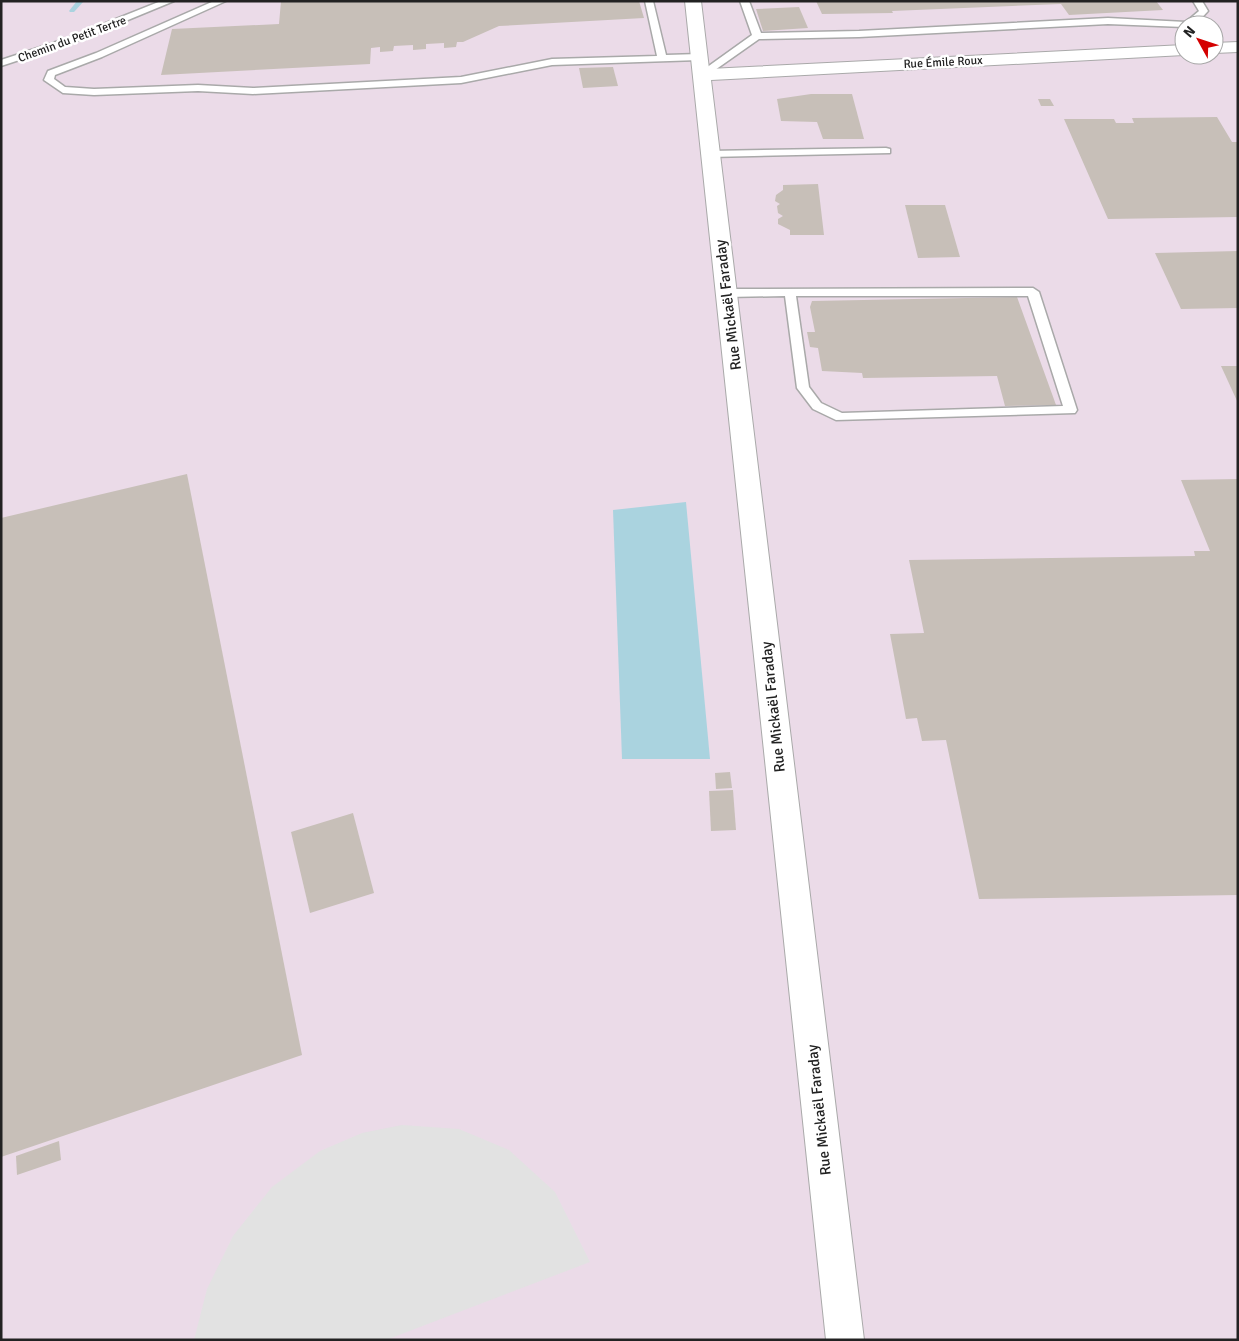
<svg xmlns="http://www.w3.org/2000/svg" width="1239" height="1341" font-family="Signika,sans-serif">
<rect width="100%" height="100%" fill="#f2efe9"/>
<path fill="#ebdbe8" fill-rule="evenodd" d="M1 1H1238V1340H1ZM1184 25H1214V55H1184Z"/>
<path fill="#e2e2e2" d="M402 1125 459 1129 509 1150 555 1192 590 1262 386 1340H194L207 1289 233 1236 272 1187 320 1151 362 1133Z"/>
<path fill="#aad3df" d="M686 502 710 759H622L613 510Z"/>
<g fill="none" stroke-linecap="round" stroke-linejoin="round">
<path fill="#aad3df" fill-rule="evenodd" d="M77 1H84L74 12H70L69 11Z"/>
</g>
<g fill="#c7bfb8">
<path d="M281 1H639L644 18 499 26 463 42H457L456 47 444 48V43L426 44V49L413 50V45L394 46 393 51 380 52V47L371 48 370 64 161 75 172 29 279 24Z"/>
<path d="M816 1H1156L1163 10 1069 15 1061 4 892 11 893 13 822 14Z"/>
<path d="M799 7 808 28 763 31 756 9Z"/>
<path d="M613 67 618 86 583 88 579 68Z"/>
<path d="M811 94H852L864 139H823L817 122 781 121 777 99Z"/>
<path d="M1038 99H1050L1054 106H1041Z"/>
<path d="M1217 117 1232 142H1238V217L1108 219 1064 119H1114L1116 123H1134L1132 118Z"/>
<path d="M818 184 824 235H790V230L778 224V219L783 216 778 213 777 206 780 204 775 201 776 195 783 190V185Z"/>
<path d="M905 205H945L960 257 918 258Z"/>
<path d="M1238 251V308L1181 309 1155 253Z"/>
<path d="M1017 297 1056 405 1005 406 997 376 863 378 862 373 822 371 818 348 810 347 807 332H815L810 307 812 301Z"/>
<path d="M1221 366H1238V403Z"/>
<path d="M187 474 302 1055 1 1157V518Z"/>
<path d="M1238 479V895L979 899 946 740 922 741 917 718 906 719 890 634 924 633 909 560 1195 556 1194 551H1210L1181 480Z"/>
<path d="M730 772 732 788 716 789 715 773Z"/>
<path d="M733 790 736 830 711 831 709 791Z"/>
<path d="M353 813 374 893 310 913 291 832Z"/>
<path d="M59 1141 61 1160 17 1175 16 1156Z"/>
</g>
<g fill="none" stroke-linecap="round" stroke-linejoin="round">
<g stroke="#a9a9a9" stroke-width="3">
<g id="service">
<path d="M161 1H174L77 41 1 66V60L71 37Z"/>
<path d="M214 1H226L102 57 55 75 54 79 65 87 94 89 198 85 253 88 461 77 552 59 657 56 645 1H653L666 55 699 54 704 57 699 60 552 65 461 83 253 94 198 91 94 95 63 93 44 80 48 71 96 53Z"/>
<path d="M740 1H749L761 33 859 31 1108 18 1186 22 1199 11 1193 1H1202L1208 11 1195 25H1184V27L1108 24 859 37 759 39 705 77H699V73L752 35Z"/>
<path d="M886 148 890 149V153L710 157 705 154 710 151Z"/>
<path d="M1033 288 1039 292 1077 410 1075 413 836 420 813 409 797 388 785 296 727 297 721 293 727 289ZM796 296H1028L1063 406 842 413 821 403 809 387Z"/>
</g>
</g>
<g stroke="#a9a9a9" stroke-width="2">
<g id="minor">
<path d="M685 1H701L709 69 1184 45V55L711 80 864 1340H826Z"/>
<path d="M1238 42V52L1214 53V43Z"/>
</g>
</g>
<use href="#service" fill="#fff" fill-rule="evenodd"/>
<use href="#minor" fill="#fff" fill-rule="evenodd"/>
</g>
<g text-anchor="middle" stroke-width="5" stroke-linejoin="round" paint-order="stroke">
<g font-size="12" fill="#222" stroke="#fff">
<text transform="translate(72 39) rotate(-20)" y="4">Chemin du Petit Tertre</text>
<text transform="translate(943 62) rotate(-3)" y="4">Rue Émile Roux</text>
</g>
<g font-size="15" fill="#222" stroke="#fff">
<text transform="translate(728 305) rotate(-97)" y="5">Rue Mickaël Faraday</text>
<text transform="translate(773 707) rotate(-96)" y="5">Rue Mickaël Faraday</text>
<text transform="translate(819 1110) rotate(-96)" y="5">Rue Mickaël Faraday</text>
</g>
</g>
<rect width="1239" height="1341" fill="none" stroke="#222222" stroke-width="5"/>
<g transform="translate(1199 40) rotate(310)"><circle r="24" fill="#ffffff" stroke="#a7a7a7"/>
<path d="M0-4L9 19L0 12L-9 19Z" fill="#d40000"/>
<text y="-8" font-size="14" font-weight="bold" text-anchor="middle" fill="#222222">N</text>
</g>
</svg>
